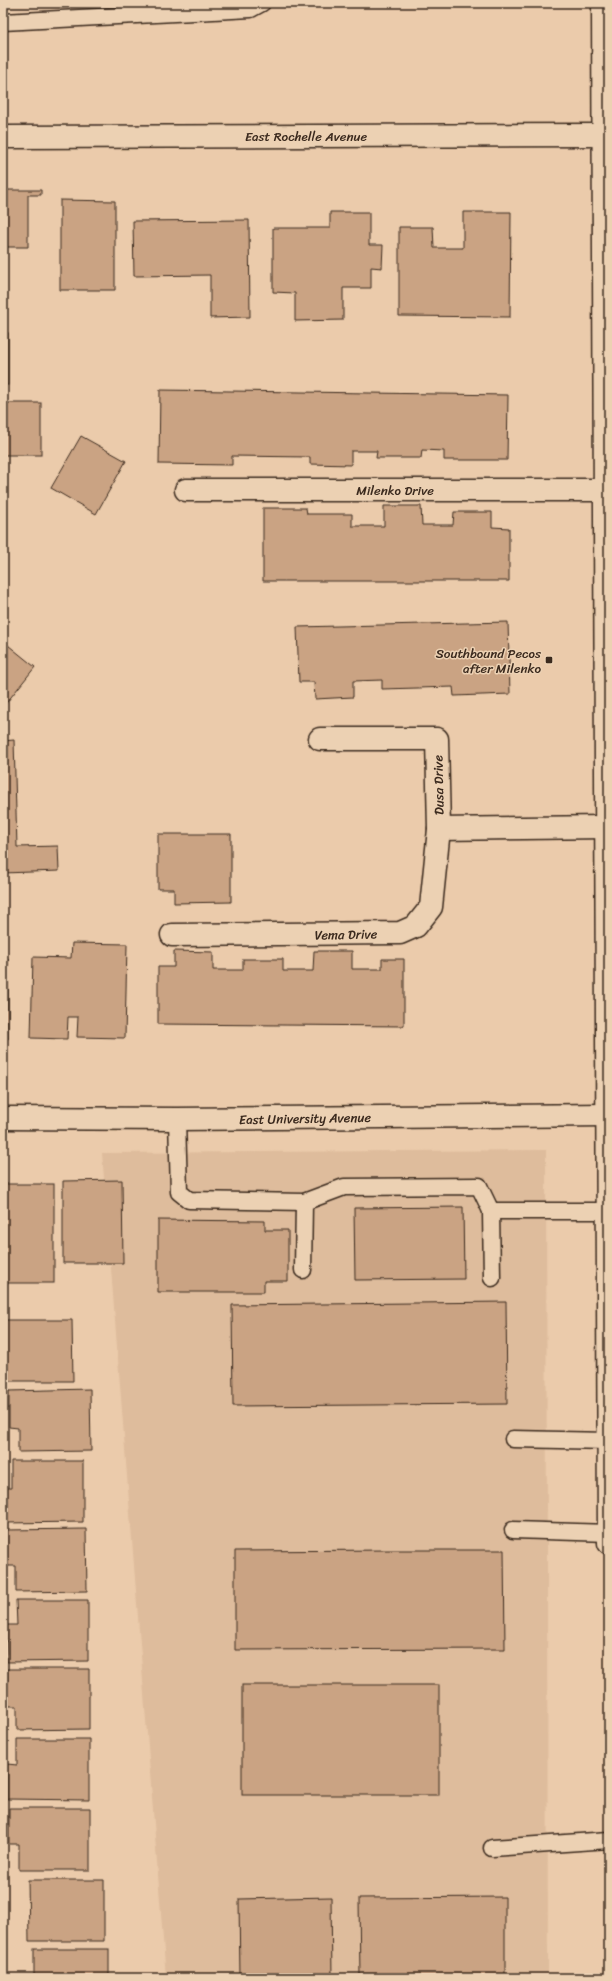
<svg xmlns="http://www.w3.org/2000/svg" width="612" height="1981" font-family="Sriracha,sans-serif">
<rect width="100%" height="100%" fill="#ebcbab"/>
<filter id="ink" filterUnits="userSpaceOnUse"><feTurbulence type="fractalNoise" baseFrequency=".025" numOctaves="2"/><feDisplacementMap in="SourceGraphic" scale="8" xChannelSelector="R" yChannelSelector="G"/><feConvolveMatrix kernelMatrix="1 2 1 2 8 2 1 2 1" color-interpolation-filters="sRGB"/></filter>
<g filter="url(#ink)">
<path fill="#debc9c" d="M546 1150 548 1978H166L102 1153Z"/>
<g fill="#caa383" stroke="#3b2a1e">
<path d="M3 190H41V195H28V247H3Z"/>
<path d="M60 200 115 201V290H60Z"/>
<path d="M330 212H369V245H383L382 268 371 267V288H343V320L295 321V293L273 292V228H330Z"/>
<path d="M463 212H511L510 317 399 316V227H433L434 248H463Z"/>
<path d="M249 220 250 317 210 318V275L134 276 133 221Z"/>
<rect x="3" y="333" width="5" height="52"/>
<path d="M160 390 508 395 507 460H444V451L422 450 421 458H376L377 451H351V465L310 464V457L232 456V465L159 464Z"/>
<rect x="3" y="403" width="38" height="52"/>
<path d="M81 436 126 461 96 514 51 488Z"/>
<path d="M384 506H421L422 525H453L454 512H492V527L509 528V581H263V508H306L307 514H352V526H384Z"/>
<path d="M508 622 510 694 454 696 453 687 382 689V680L353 681V697L315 699 314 682H299L297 627Z"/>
<path d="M3 641 35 667 3 707Z"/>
<path d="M14 740 17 847 58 846 59 871 3 873V741Z"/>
<path d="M158 834H231V902L174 903V889H158Z"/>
<path d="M72 943 127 944 125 1038 77 1037 78 1017H68L67 1039 31 1038 33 957 71 958Z"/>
<path d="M174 951 213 952V970H243V959H283V971H313L314 951H352V969H382V959H404V1026L158 1024V967H174Z"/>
<path d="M3 958H8V1039L3 1038Z"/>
<path d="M122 1180 123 1263H63V1181Z"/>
<rect x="3" y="1184" width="51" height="99"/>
<path d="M463 1207 464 1279 355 1280 354 1208Z"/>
<path d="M158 1220 265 1221V1230H288V1281H264V1292H158Z"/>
<path d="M506 1302 507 1404 233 1406 232 1305Z"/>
<path d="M3 1320H72L73 1381H3Z"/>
<path d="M90 1389 91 1451 18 1452V1428L9 1427V1391Z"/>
<path d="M11 1461H83V1522L3 1523V1488H11Z"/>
<path d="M86 1529 87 1591 16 1592V1566H6L5 1530Z"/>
<path d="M392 1550H504L505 1649 235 1650V1551Z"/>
<path d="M16 1600H88V1661L7 1662 6 1625H17Z"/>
<path d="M7 1669H89V1729L17 1730V1706H7Z"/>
<rect x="242" y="1685" width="197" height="110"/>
<path d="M17 1739H89V1800L7 1799V1764L17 1765Z"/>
<path d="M9 1808H90V1870H19V1844H9Z"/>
<path d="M28 1880H104V1941H29Z"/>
<path d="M331 1897 332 1978H240L239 1899Z"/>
<path d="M505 1897V1978H360L359 1898Z"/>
<rect x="34" y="1949" width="75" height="29"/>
</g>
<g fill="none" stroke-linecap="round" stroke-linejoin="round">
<g stroke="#3b2a1e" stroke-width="19">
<g id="service">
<path d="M3 22 251 9 262 3"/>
<path d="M177 1119 179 1192 189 1200 304 1202 344 1187 479 1186 491 1211 492 1278"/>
<path d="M491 1211H608"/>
<path d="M303 1270 304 1202"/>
<path d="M513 1439 608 1441"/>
<path d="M513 1530 609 1533"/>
<path d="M492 1848 609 1840"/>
</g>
</g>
<g stroke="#3b2a1e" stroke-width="25">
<g id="minor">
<path d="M186 490H605"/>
<path d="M439 829 606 827"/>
<path d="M172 935 400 933 416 926 431 907 439 829 437 739H320"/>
<path d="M3 1118 177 1119 607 1115"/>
</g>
</g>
<g stroke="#3b2a1e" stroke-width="25">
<path id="tertiary" d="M3 137 604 135"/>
</g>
<g stroke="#3b2a1e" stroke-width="25">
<path id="primary" d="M603 3 609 1543"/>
</g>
<use href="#service" stroke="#ecd1b3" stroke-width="16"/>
<use href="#minor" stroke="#ecd1b3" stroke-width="22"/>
<use href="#tertiary" stroke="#ecd1b3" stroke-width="22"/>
<use href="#primary" stroke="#ecd1b3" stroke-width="22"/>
</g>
</g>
<rect fill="#3b2a1e" stroke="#ecd1b3" stroke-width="1.5" x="545" y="656" width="8" height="8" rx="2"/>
<g text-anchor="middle" stroke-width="3" stroke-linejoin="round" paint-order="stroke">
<g font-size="13" fill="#3b2a1e" stroke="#ecd1b3">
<text x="306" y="141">East Rochelle Avenue</text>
<text x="395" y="495">Milenko Drive</text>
<text transform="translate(438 785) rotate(-91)" y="5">Dusa Drive</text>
<text transform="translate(346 934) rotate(-1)" y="5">Vema Drive</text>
<text transform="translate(305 1118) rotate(-1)" y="5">East University Avenue</text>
</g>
<g font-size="13" fill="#3b2a1e" stroke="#ecd1b3" text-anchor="end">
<text x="541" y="658">Southbound Pecos<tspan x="541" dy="15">after Milenko</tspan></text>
</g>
</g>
<rect width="612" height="1981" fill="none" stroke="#ecd1b3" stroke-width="16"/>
<rect x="8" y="8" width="596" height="1965" fill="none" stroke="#3b2a1e" stroke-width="1.5" filter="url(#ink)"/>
</svg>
